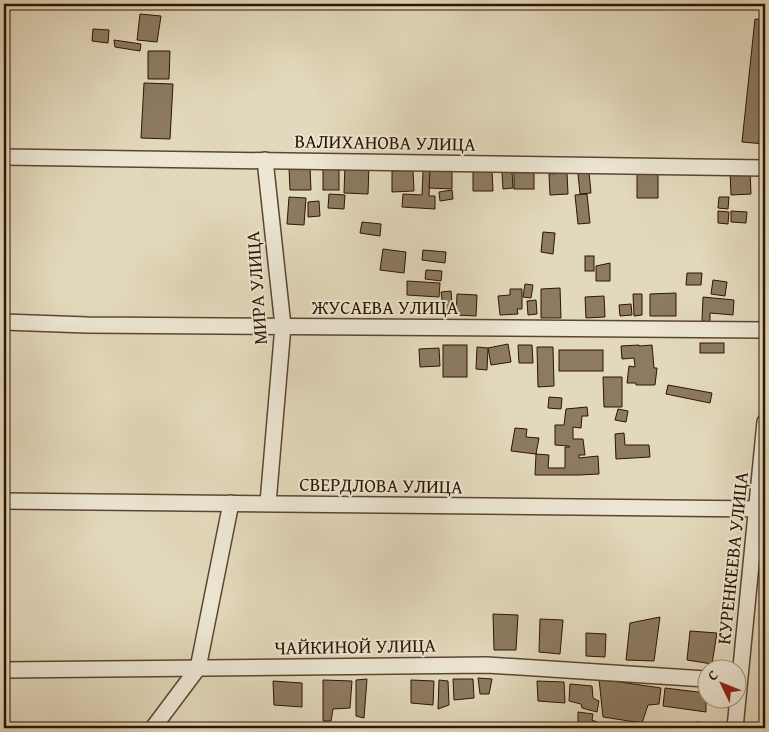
<svg xmlns="http://www.w3.org/2000/svg" width="769" height="732" font-family="'Gentium Book Plus',serif">
<rect width="100%" height="100%" fill="#e2d8bb"/>
<filter id="stains"><feTurbulence type="fractalNoise" baseFrequency=".004" numOctaves="4"/><feColorMatrix values="0 0 0 0 .2 0 0 0 0 .09 0 0 0 0 .02 0 0 0 .5 -.17"/></filter>
<radialGradient id="worn" r=".72"><stop offset=".6" stop-color="#630" stop-opacity="0"/><stop offset="1" stop-color="#630" stop-opacity=".3"/></radialGradient>
<g fill="#8c7a61" stroke="#2e1500">
<path d="M765 4V144L742 142 755 19 764 20Z"/>
<path d="M140 14 161 16 157 42 137 40Z"/>
<path d="M93 29 109 30 108 43 92 41Z"/>
<path d="M114 40 141 44 140 51 115 47Z"/>
<path d="M148 51H170L169 79H148Z"/>
<path d="M144 83 173 84 170 139 141 138Z"/>
<path d="M345 164 369 165 368 194 344 193Z"/>
<path d="M310 167 311 190H290L289 168Z"/>
<rect x="323" y="169" width="16" height="21"/>
<path d="M413 170 414 191 392 192V171Z"/>
<path d="M492 170 493 191H473V171Z"/>
<path d="M750 170 751 194 731 195 730 171Z"/>
<path d="M423 171H430L429 196H435V209L402 207 403 194 422 195Z"/>
<path d="M430 171H452V189L429 188Z"/>
<path d="M512 171 513 188 503 189 502 172Z"/>
<rect x="514" y="171" width="20" height="18"/>
<path d="M589 172 591 193 580 194 578 174Z"/>
<path d="M658 172V198H637V173Z"/>
<path d="M567 173 568 194 550 195 549 174Z"/>
<path d="M452 190 453 199 440 201 439 192Z"/>
<path d="M329 194 345 195 344 209 328 208Z"/>
<path d="M587 194 590 223 578 224 575 195Z"/>
<path d="M289 197 306 198 304 225 287 224Z"/>
<path d="M719 197H729L728 209 718 208Z"/>
<path d="M319 201 320 216 308 217V202Z"/>
<path d="M718 211 729 212 728 224 718 223Z"/>
<path d="M731 211 747 212 746 223 731 222Z"/>
<path d="M362 222 381 224 380 236 360 233Z"/>
<path d="M543 232 555 233 553 254 541 252Z"/>
<path d="M383 249 406 252 404 273 380 270Z"/>
<path d="M423 250 446 252 445 263 422 260Z"/>
<rect x="585" y="256" width="9" height="15"/>
<path d="M610 263V281H596V266Z"/>
<path d="M426 270 442 271 441 281 425 279Z"/>
<path d="M687 273H702L701 285H686Z"/>
<path d="M713 280 727 282 725 296 711 294Z"/>
<path d="M407 281 440 283 439 297 407 295Z"/>
<path d="M525 284 533 285 531 298 523 297Z"/>
<path d="M560 288 561 318H541V289Z"/>
<path d="M510 289H522V309H517L518 314 500 315 498 296 510 295Z"/>
<path d="M451 291 453 313 444 314 441 292Z"/>
<path d="M676 293V316H650V294Z"/>
<path d="M457 294 477 295 476 316 456 315Z"/>
<path d="M633 294H642V315L634 316Z"/>
<path d="M604 296 605 317 586 318 585 297Z"/>
<path d="M703 297 734 300 733 315 710 313V322L702 321Z"/>
<path d="M536 300 537 314 528 315 527 301Z"/>
<path d="M631 304 632 315 620 316 619 305Z"/>
<rect x="700" y="343" width="24" height="10"/>
<path d="M508 344 511 362 491 365 488 348Z"/>
<rect x="443" y="345" width="24" height="32"/>
<path d="M518 345H532L533 363H519Z"/>
<path d="M639 345V346L652 345 654 368H657L655 385H636V383H627L629 366 635 367 634 358 622 359 621 346Z"/>
<path d="M477 347 488 348 487 370 476 369Z"/>
<path d="M537 347H553L554 386 538 387Z"/>
<path d="M439 348 440 366 420 367 419 349Z"/>
<rect x="559" y="350" width="44" height="21"/>
<path d="M603 377H622V407H604Z"/>
<path d="M668 385 712 393 710 403 666 394Z"/>
<path d="M549 397 562 398 561 409 548 408Z"/>
<path d="M587 407 588 416H582L581 428 573 427V439H583L585 455H579V458L598 456 599 474 579 475H535L536 454 549 455 548 468H565V447H570L569 446 555 445V425H564L566 409Z"/>
<path d="M618 409 628 411 626 422 615 420Z"/>
<path d="M515 428 527 429 526 437 539 438 536 454 511 451Z"/>
<path d="M624 433 625 445H649L650 457 616 459 615 434Z"/>
<path d="M493 614 518 615 516 650H494Z"/>
<path d="M660 617 654 661 626 660 630 623Z"/>
<path d="M540 619 563 620 560 654 539 652Z"/>
<path d="M690 631 717 633 712 664 687 660Z"/>
<path d="M586 633 606 634 605 657 586 656Z"/>
<path d="M478 678 492 679 489 694H480Z"/>
<path d="M367 679 364 718 356 716V680Z"/>
<path d="M453 679H473L474 698 454 700Z"/>
<path d="M599 679 661 688 659 704 648 705 642 723 603 717Z"/>
<path d="M323 680 352 681 350 708 333 709 331 721H323Z"/>
<path d="M411 680 434 681 433 705 411 703Z"/>
<path d="M439 680 448 681 449 705 438 709Z"/>
<path d="M273 681 302 683V707L274 705Z"/>
<path d="M537 681 564 682 565 703 538 701Z"/>
<path d="M570 684 592 686 593 698 599 701 597 712 582 708 581 704 569 701Z"/>
<path d="M665 688 706 693V712L663 706Z"/>
<path d="M578 712 593 714 592 720 602 724 601 728H578Z"/>
<path d="M696 722 705 723 704 728H689Z"/>
<path d="M229 723 247 724 248 728H229Z"/>
</g>
<g fill="none" stroke-linecap="round" stroke-linejoin="round">
<g stroke="#5b462f" stroke-width="18">
<g id="street">
<path d="M4 157 765 168"/>
<path d="M265 160 283 326 268 503"/>
<path d="M4 322 87 325 765 330"/>
<path d="M4 501 758 509"/>
<path d="M4 670 487 665 706 679"/>
<path d="M153 728 198 668 231 503"/>
<path d="M735 728 765 422"/>
</g>
</g>
<use href="#street" stroke="#ece6d3" stroke-width="15"/>
</g>
<g text-anchor="middle" stroke-width="4" stroke-linejoin="round" paint-order="stroke">
<g font-size="19" fill="#2e1500" stroke="#ece6d3">
<text transform="translate(385 142) rotate(1)" y="7">ВАЛИХАНОВА УЛИЦА</text>
<text transform="translate(256 288) rotate(-94)" y="7">МИРА УЛИЦА</text>
<text x="385" y="314">ЖУСАЕВА УЛИЦА</text>
<text transform="translate(381 485) rotate(1)" y="7">СВЕРДЛОВА УЛИЦА</text>
<text transform="translate(732 558) rotate(-84)" y="7">КУРЕНКЕЕВА УЛИЦА</text>
<text transform="translate(355 646) rotate(-1)" y="7">ЧАЙКИНОЙ УЛИЦА</text>
</g>
</g>
<rect width="769" height="732" fill="none" stroke="#e2d8bb" stroke-width="20"/>
<rect x="5" y="5" width="759" height="722" fill="none" stroke="#2e1500" stroke-width="2.5"/>
<rect x="10" y="10" width="749" height="712" fill="none" stroke="#2e1500"/>
<g transform="translate(722 684) rotate(313)"><circle r="24" fill="#ece6d3" stroke="#a0927f"/>
<path d="M0-4L9 19L0 12L-9 19Z" fill="#8f2418"/>
<text y="-8" font-size="14" font-weight="bold" text-anchor="middle" fill="#2e1500">С</text>
</g>
<rect width="100%" height="100%" filter="url(#stains)"/>
<rect width="100%" height="100%" fill="url(#worn)"/>
</svg>
